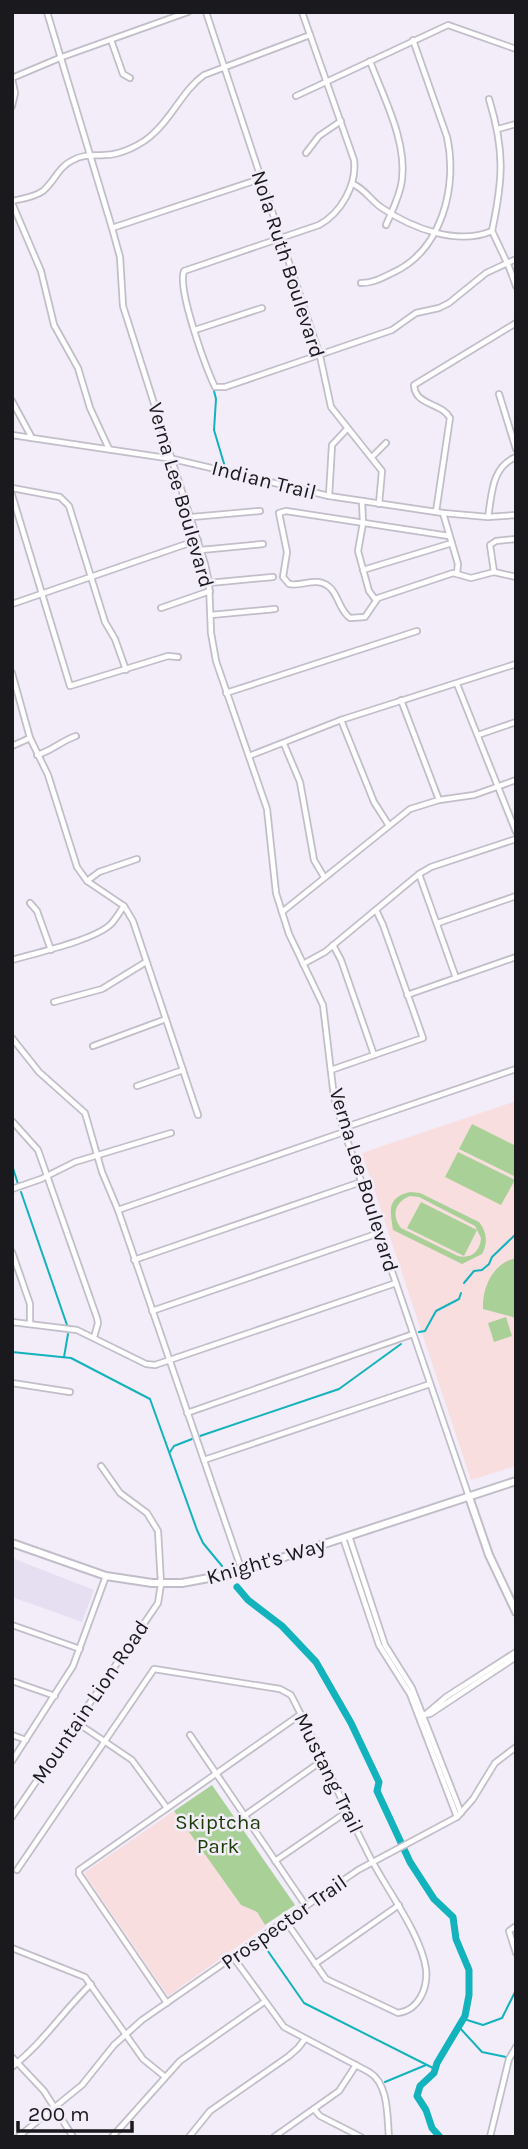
<svg xmlns="http://www.w3.org/2000/svg" width="528" height="2149" font-family="Karla,sans-serif">
<rect width="100%" height="100%" fill="#f2edf9"/>
<path fill="#e6dff2" d="M12 1558 94 1590 82 1622 12 1597Z"/>
<g fill="#f9dee0">
<path d="M516 1101V1466L471 1480 362 1153Z"/>
<path d="M174 1811 241 1905 257 1912 266 1926 168 1996 84 1873Z"/>
</g>
<g fill="#a9d197" fill-rule="evenodd">
<path d="M472 1124 516 1146V1177L459 1149Z"/>
<path d="M458 1152 515 1180 501 1205 445 1177Z"/>
<path d="M410 1192 420 1193 479 1222C487 1232 488 1243 482 1254L462 1264 393 1230C391 1212 385 1198 410 1192ZM410 1196 419 1197 475 1226 481 1238C480 1252 471 1259 458 1256L401 1228C391 1215 395 1202 410 1196Z"/>
<path d="M421 1202 477 1230 464 1256 407 1228Z"/>
<path d="M516 1258V1318L483 1309C482 1287 493 1263 516 1258Z"/>
<path d="M506 1317 512 1336 494 1342 488 1323Z"/>
<path d="M212 1785 295 1905 265 1925 257 1912 241 1905 174 1811Z"/>
</g>
<g fill="none" stroke-linecap="round" stroke-linejoin="round">
<g stroke="#13b3bd" stroke-width="2">
<path d="M214 391 216 399 214 430 225 467"/>
<path d="M12 1165 18 1184"/>
<path d="M21 1192 67 1325"/>
<path d="M464 1283 474 1271 482 1270 489 1264 492 1257 516 1234"/>
<path d="M419 1332 425 1331 436 1311 459 1299 461 1293"/>
<path d="M12 1352 71 1358 150 1399 197 1530 203 1543 222 1566"/>
<path d="M64 1357 68 1334"/>
<path d="M200 1436 339 1389 401 1344"/>
<path d="M170 1452 174 1446 192 1439"/>
<path d="M263 1944 304 2003 435 2069"/>
<path d="M464 2019 483 2025 502 2018 516 1990"/>
<path d="M459 2027 482 2052 506 2057"/>
<path d="M385 2082 426 2065"/>
</g>
<path stroke="#13b3bd" stroke-width="7" d="M237 1587 248 1600 282 1626 316 1662 351 1723 379 1782 377 1791 410 1862 434 1899 453 1917 456 1939 469 1970V1995L465 2016 437 2063 434 2073 420 2086 417 2096 426 2110 432 2128 440 2137"/>
<g stroke="#c2bec9" stroke-width="8">
<g id="minor">
<path d="M47 12 112 228 120 257 123 306 205 564 209 583 211 633 216 661 267 809 276 893 282 912 289 934 323 1005 334 1097 343 1128 469 1497"/>
<path d="M206 12 320 356 331 407 382 471 379 504"/>
<path d="M302 12 354 160C357 185 341 213 319 225L184 271C177 289 206 368 215 387H225L392 330 416 313 439 308 449 303 486 273 516 259"/>
<path d="M111 40 123 74 130 78"/>
<path d="M370 61C383 97 407 140 402 180 400 196 392 211 386 225"/>
<path d="M12 78 62 57 188 12"/>
<path d="M12 79 15 93 12 106"/>
<path d="M296 96 448 25 516 49"/>
<path d="M489 99C505 151 503 179 492 231"/>
<path d="M498 129 516 124"/>
<path d="M306 153 319 136 341 121"/>
<path d="M353 184C366 190 371 201 382 208 412 228 457 246 492 231"/>
<path d="M12 201C22 199 35 197 43 191 55 181 58 167 73 160 84 154 93 156 105 155 121 155 143 144 154 133 173 116 183 90 204 75L310 35"/>
<path d="M12 203 41 271 54 325 78 368 90 408 109 449"/>
<path d="M112 228 260 179"/>
<path d="M492 231 509 267 516 286"/>
<path d="M361 283C373 283 382 278 392 273 442 251 458 186 447 137L413 40"/>
<path d="M195 330 262 308"/>
<path d="M499 394 516 449"/>
<path d="M12 401 32 438"/>
<path d="M12 435 173 459 329 496 443 513 488 517 516 515"/>
<path d="M372 457 386 443"/>
<path d="M12 488 60 497 69 506 105 622 115 639 126 670"/>
<path d="M12 495 70 686 168 656 178 657"/>
<path d="M329 496 332 445 347 429"/>
<path d="M362 501 363 523 358 551 369 591 375 599"/>
<path d="M436 512 450 418C441 402 415 406 414 385L516 323"/>
<path d="M443 513 458 564 457 573"/>
<path d="M192 517 260 511"/>
<path d="M488 517C492 495 491 467 516 457"/>
<path d="M449 536 286 511 279 513 287 552 283 577 289 584C299 586 308 581 318 582 339 585 336 608 350 618L365 617 378 598 453 573 471 578 494 572 516 577"/>
<path d="M201 550 263 544"/>
<path d="M363 570 452 543"/>
<path d="M494 572 490 545 496 541 516 539"/>
<path d="M209 583 273 577"/>
<path d="M12 604 198 540"/>
<path d="M161 608 210 591"/>
<path d="M211 615 275 609"/>
<path d="M12 673 30 738 48 775 77 867 87 881 124 906 133 921 198 1115"/>
<path d="M457 684 516 832"/>
<path d="M226 693 417 631"/>
<path d="M401 700 439 800"/>
<path d="M341 720 374 802 388 824"/>
<path d="M478 735 516 722"/>
<path d="M284 744 300 782 314 860 324 877"/>
<path d="M12 746 30 738"/>
<path d="M37 755C52 751 61 741 76 736"/>
<path d="M249 756 341 720 516 664"/>
<path d="M419 874 456 978"/>
<path d="M87 881 99 872 137 859"/>
<path d="M30 903 37 911 51 950"/>
<path d="M282 912 410 809 439 800 474 795 516 780"/>
<path d="M438 923 516 896"/>
<path d="M333 945 341 960 374 1055"/>
<path d="M12 960C36 953 95 940 111 924 116 919 120 911 124 906"/>
<path d="M303 964 325 952 419 874 431 867 516 839"/>
<path d="M407 995 516 957"/>
<path d="M54 1002 102 989 146 962"/>
<path d="M12 1038 39 1072 85 1113 102 1172 118 1210 242 1571"/>
<path d="M93 1046 166 1019"/>
<path d="M331 1070 423 1038 383 925 376 910"/>
<path d="M137 1086 183 1070"/>
<path d="M12 1121 38 1150 97 1318 98 1323 94 1337"/>
<path d="M343 1128 516 1069"/>
<path d="M12 1189 41 1179 75 1162 171 1133"/>
<path d="M118 1210 344 1132"/>
<path d="M12 1252 30 1304V1324"/>
<path d="M134 1260 361 1182"/>
<path d="M152 1311 379 1233"/>
<path d="M12 1322 77 1330 146 1364 155 1365 396 1283"/>
<path d="M12 1383 70 1392"/>
<path d="M187 1413 413 1334"/>
<path d="M204 1460 430 1384"/>
<path d="M349 1536 385 1645 412 1688 461 1813"/>
<path d="M343 1538 379 1645 410 1694 457 1817"/>
<path d="M12 1625 80 1649"/>
<path d="M12 1681 55 1696"/>
<path d="M426 1714 446 1697 516 1652"/>
<path d="M422 1715 430 1714 516 1657"/>
<path d="M76 1722 132 1760 167 1808"/>
<path d="M12 1735 26 1740"/>
<path d="M190 1735 306 1906"/>
<path d="M12 1761 73 1666 106 1576"/>
<path d="M244 1816 323 1760"/>
<path d="M12 1817 158 1603 161 1584 158 1531 147 1513 120 1493 101 1466"/>
<path d="M275 1861 348 1811"/>
<path d="M17 1870 154 1669 280 1689 291 1695C319 1749 343 1805 371 1859 387 1890 421 1934 426 1969 428 1988 419 2010 398 2013L326 1979 285 1920"/>
<path d="M516 1926 509 1931 516 1953"/>
<path d="M12 1948 85 1977 143 2059 164 2076"/>
<path d="M233 1957 284 2027 369 2072C389 2084 387 2116 389 2137"/>
<path d="M315 1964 399 1905"/>
<path d="M167 2003 79 1874V1870L301 1714"/>
<path d="M12 2057 44 2091 73 2137"/>
<path d="M12 2067C43 2043 63 2011 91 1984"/>
<path d="M314 2109 320 2116 361 2137"/>
<path d="M18 2137 82 2085 114 2045 142 2020 358 1870 457 1817 473 1799 495 1763 516 1747"/>
<path d="M112 2137 180 2061 264 2002"/>
<path d="M189 2137 210 2111 289 2056 298 2048 305 2039"/>
<path d="M274 2137 339 2091 356 2065"/>
<path d="M490 2137 509 2059 516 2047"/>
</g>
</g>
<g stroke="#c2bec9" stroke-width="10">
<g id="major">
<path d="M469 1497 489 1555 516 1612"/>
<path d="M12 1543 106 1576 152 1583H182L236 1573 516 1481"/>
</g>
</g>
<use href="#minor" stroke="#fff" stroke-width="4.5"/>
<use href="#major" stroke="#fff" stroke-width="6"/>
</g>
<g text-anchor="middle" stroke-width="5" stroke-linejoin="round" paint-order="stroke">
<g font-size="21" fill="#1a191d" stroke="#f2edf9">
<text transform="translate(288 264) rotate(72)" y="7">Nola Ruth Boulevard</text>
<text transform="translate(264 480) rotate(14)" y="7">Indian Trail</text>
<text transform="translate(181 495) rotate(74)" y="7">Verna Lee Boulevard</text>
<text transform="translate(364 1180) rotate(73)" y="7">Verna Lee Boulevard</text>
<text transform="translate(266 1561) rotate(-16)" y="7">Knight's Way</text>
<text transform="translate(90 1702) rotate(-56)" y="7">Mountain Lion Road</text>
<text transform="translate(329 1773) rotate(64)" y="7">Mustang Trail</text>
<text transform="translate(284 1922) rotate(-35)" y="7">Prospector Trail</text>
</g>
<g font-size="21" fill="#1b3c07" stroke="#f2edf9">
<text x="218" y="1829">Skiptcha<tspan x="218" dy="24">Park</tspan></text>
</g>
</g>
<rect width="528" height="2149" fill="none" stroke="#1a191d" stroke-width="28"/>
<path d="M18 2121v10h114v-10" fill="none" stroke="#1a191d" stroke-width="3.5"/>
<text x="28" y="2121" font-size="21" fill="#1a191d" stroke="#f2edf9" stroke-width="5" paint-order="stroke">200 m</text>
</svg>
